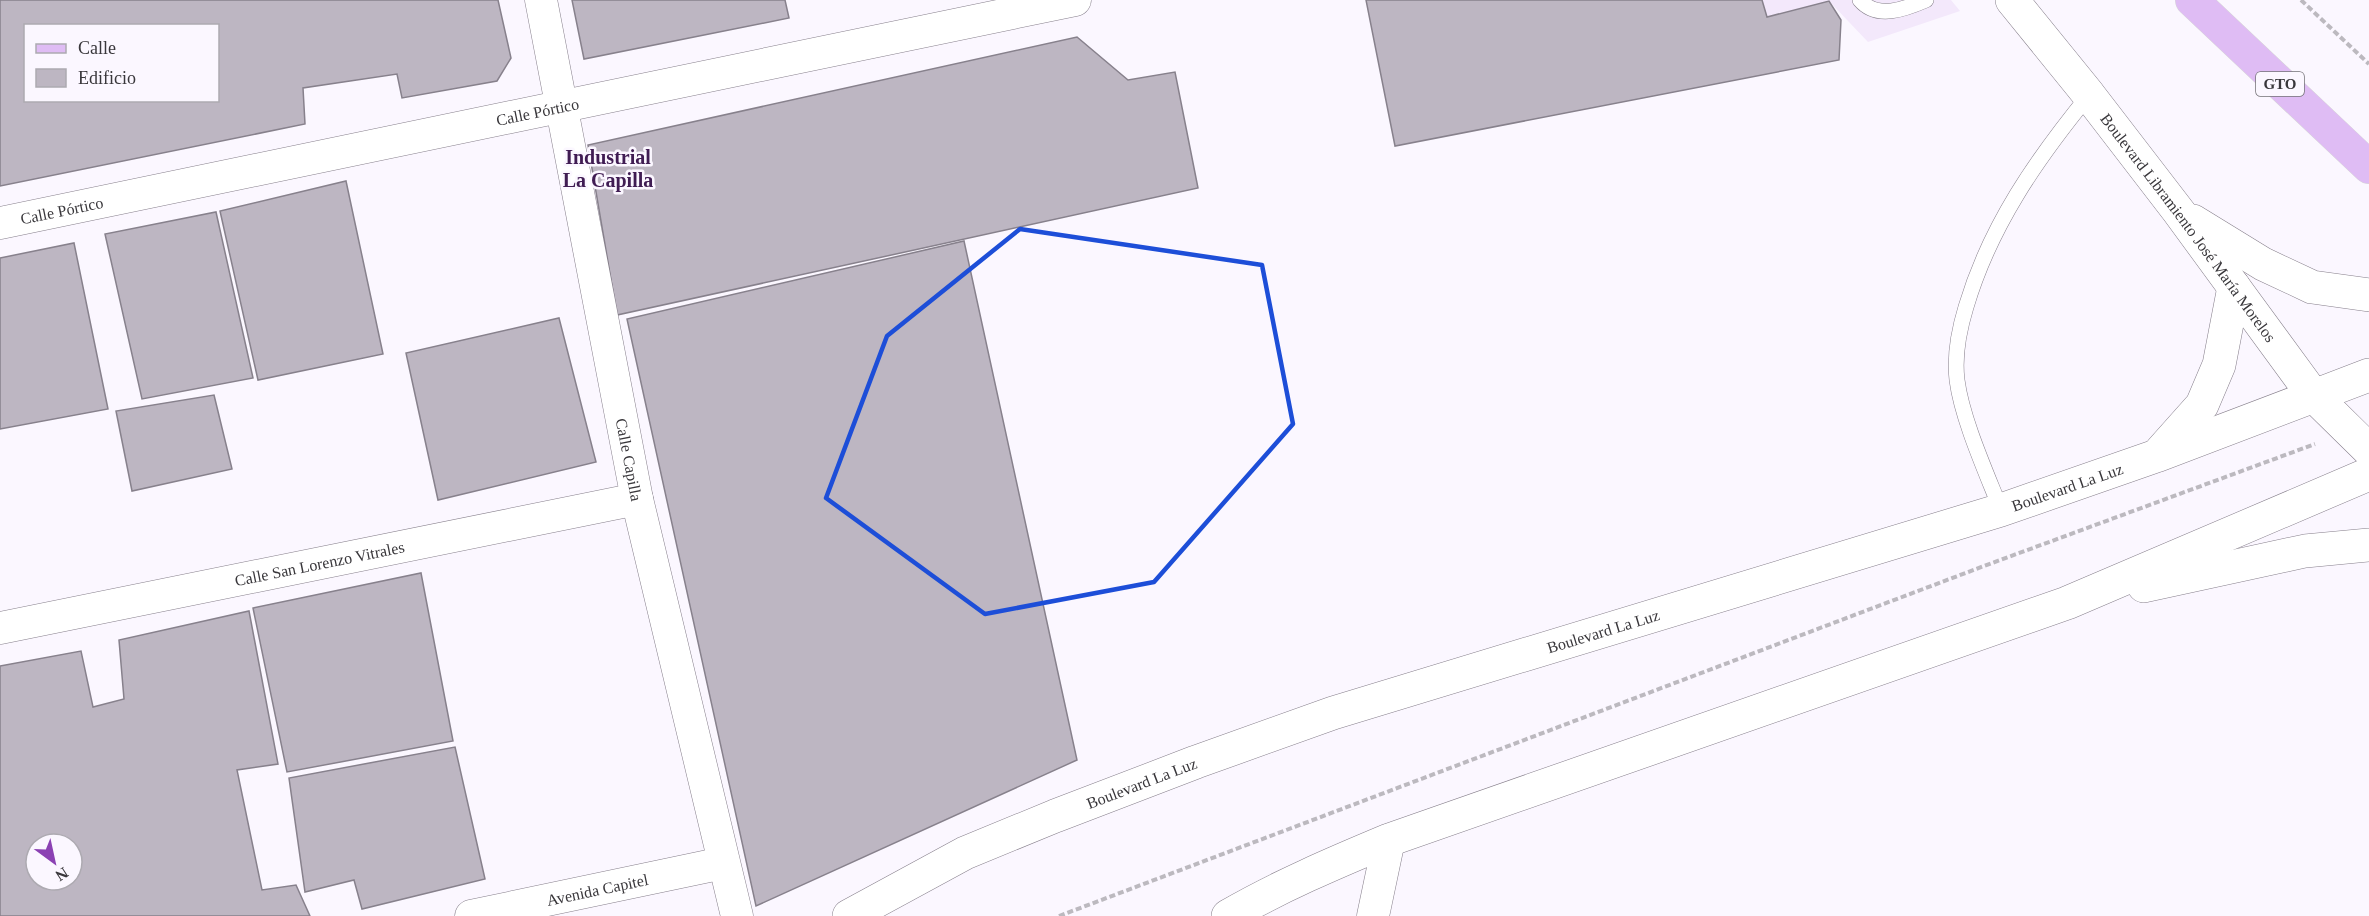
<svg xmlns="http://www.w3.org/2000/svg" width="2369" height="916" font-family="Georgia,serif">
<rect width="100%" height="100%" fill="#fbf7ff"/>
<path fill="#f3e8fb" d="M1762 0H1951L1960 11 1868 42 1829 1 1767 17Z"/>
<g fill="#bdb6c2" stroke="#87818c" stroke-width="1.5" fill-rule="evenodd">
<path d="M0 0H498L511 58 497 81 402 98 397 74 303 88 305 124 0 186ZM26 26H218V100H26Z"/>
<path d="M572 0H785L789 18 584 59Z"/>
<path d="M1366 0H1762L1767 17 1829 1 1841 20 1839 60 1395 146Z"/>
<path d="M1077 37 1128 80 1175 72 1198 188 617 315 588 145Z"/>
<path d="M346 181 383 354 258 380 220 211Z"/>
<path d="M216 212 253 378 142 399 105 234Z"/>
<path d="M964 241 1077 760 756 906 627 319Z"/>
<path d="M74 243 108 409 0 429V258Z"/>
<path d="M559 318 596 462 438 500 406 353Z"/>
<path d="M214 395 232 469 132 491 116 411Z"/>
<path d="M421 573 453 741 287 772 253 608Z"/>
<path d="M249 611 278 764 237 770 262 890 296 885 310 916H0V666L81 651 93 707 124 699 119 640ZM36 844H72V880H36Z"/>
<path d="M455 747 485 879 362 909 354 880 305 892 289 778Z"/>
</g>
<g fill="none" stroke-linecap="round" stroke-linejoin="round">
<g stroke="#867f8b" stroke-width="16">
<g id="service">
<path d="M1860 0C1877 20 1905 9 1926 0"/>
<path d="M2001 510C1986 472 1962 419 1957 380 1954 355 1959 330 1966 307 1990 226 2036 160 2089 95"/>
</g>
</g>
<g stroke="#867f8b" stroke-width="33">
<g id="minor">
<path id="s1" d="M541 0 637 499 737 916"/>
<path id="s2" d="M0 223 1075 0"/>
<path id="s3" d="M0 628 637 499"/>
<path id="s4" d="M471 916 723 863"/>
<path d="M1373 916 1389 840"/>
</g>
</g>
<g stroke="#867f8b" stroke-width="34">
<g id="tertiary">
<path id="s5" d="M2012 0 2089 95 2179 212 2313 395 2369 450"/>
<path d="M2193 221 2263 264 2312 287 2369 295"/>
</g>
</g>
<g stroke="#867f8b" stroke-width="34">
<g id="secondary">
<path d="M2161 451 2202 405 2219 365 2234 287"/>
<path d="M2144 586 2305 551 2369 545"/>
<path id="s6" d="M849 916 965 853 1055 816 1196 762 1333 713 2001 510 2156 456 2369 375"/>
<path d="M1228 916C1280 886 1334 863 1389 840L2067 603 2369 474"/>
</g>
</g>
<g stroke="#d7d7d8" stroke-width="34">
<path id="primary" d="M2192 0 2369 167"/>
</g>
<g stroke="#bcb9bf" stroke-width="4" stroke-dasharray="6 3" stroke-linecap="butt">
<path d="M2301 0 2369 64"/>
<path d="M1059 916 1984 566 2315 444"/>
</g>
<use href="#service" stroke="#fff" stroke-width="15"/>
<use href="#minor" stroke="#fff" stroke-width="32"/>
<use href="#tertiary" stroke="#fff" stroke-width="33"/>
<use href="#secondary" stroke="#fff" stroke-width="33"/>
<use href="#primary" stroke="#dfbcf4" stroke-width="33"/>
</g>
<path fill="none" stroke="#1d4ed8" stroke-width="4.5" stroke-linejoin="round" d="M1020 229 1262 265 1293 424 1154 582 985 614 826 498 887 336Z"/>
<g text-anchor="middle" stroke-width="5" stroke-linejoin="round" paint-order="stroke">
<rect fill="#fbf7ff" stroke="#737176" stroke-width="1.5" x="2256" y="72" width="48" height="24" rx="4.5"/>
<g font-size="15" font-weight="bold" fill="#39373b">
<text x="2280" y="89">GTO</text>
</g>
<g font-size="16" fill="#39373b" stroke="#fbf7ff">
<text dy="6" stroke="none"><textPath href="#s2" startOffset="549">Calle Pórtico</textPath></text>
<text dy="6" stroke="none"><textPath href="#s2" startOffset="63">Calle Pórtico</textPath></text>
<text dy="6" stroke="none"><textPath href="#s5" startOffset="288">Boulevard Libramiento José María Morelos</textPath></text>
<text dy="6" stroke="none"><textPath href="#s1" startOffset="468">Calle Capilla</textPath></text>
<text dy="6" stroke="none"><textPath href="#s6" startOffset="1294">Boulevard La Luz</textPath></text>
<text dy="6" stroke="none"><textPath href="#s3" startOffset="326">Calle San Lorenzo Vitrales</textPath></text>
<text dy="6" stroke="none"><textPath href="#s6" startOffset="808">Boulevard La Luz</textPath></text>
<text dy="6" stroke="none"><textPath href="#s6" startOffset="322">Boulevard La Luz</textPath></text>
<text dy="6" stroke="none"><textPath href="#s4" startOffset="129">Avenida Capitel</textPath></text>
</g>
<g font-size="20" font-weight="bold" fill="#401c53" stroke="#fbf7ff">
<text x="608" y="164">Industrial<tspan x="608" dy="23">La Capilla</tspan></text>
</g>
</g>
<rect x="24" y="24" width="195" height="78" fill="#fbf7ff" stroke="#adaab1" stroke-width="1.5"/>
<rect x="36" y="44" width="30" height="9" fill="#dfbcf4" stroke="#adaab1" stroke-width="1.5"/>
<text x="78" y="54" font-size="18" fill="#39373b">Calle</text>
<rect x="36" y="69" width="30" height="18" fill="#bdb6c2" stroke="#adaab1" stroke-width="1.5"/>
<text x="78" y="84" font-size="18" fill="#39373b">Edificio</text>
<g transform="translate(54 862) rotate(147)"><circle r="28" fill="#fbf7ff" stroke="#adaab1" stroke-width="1.5"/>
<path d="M0-4.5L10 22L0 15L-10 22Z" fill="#8b41b3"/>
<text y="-9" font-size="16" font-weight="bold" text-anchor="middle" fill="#39373b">N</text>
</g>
</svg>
